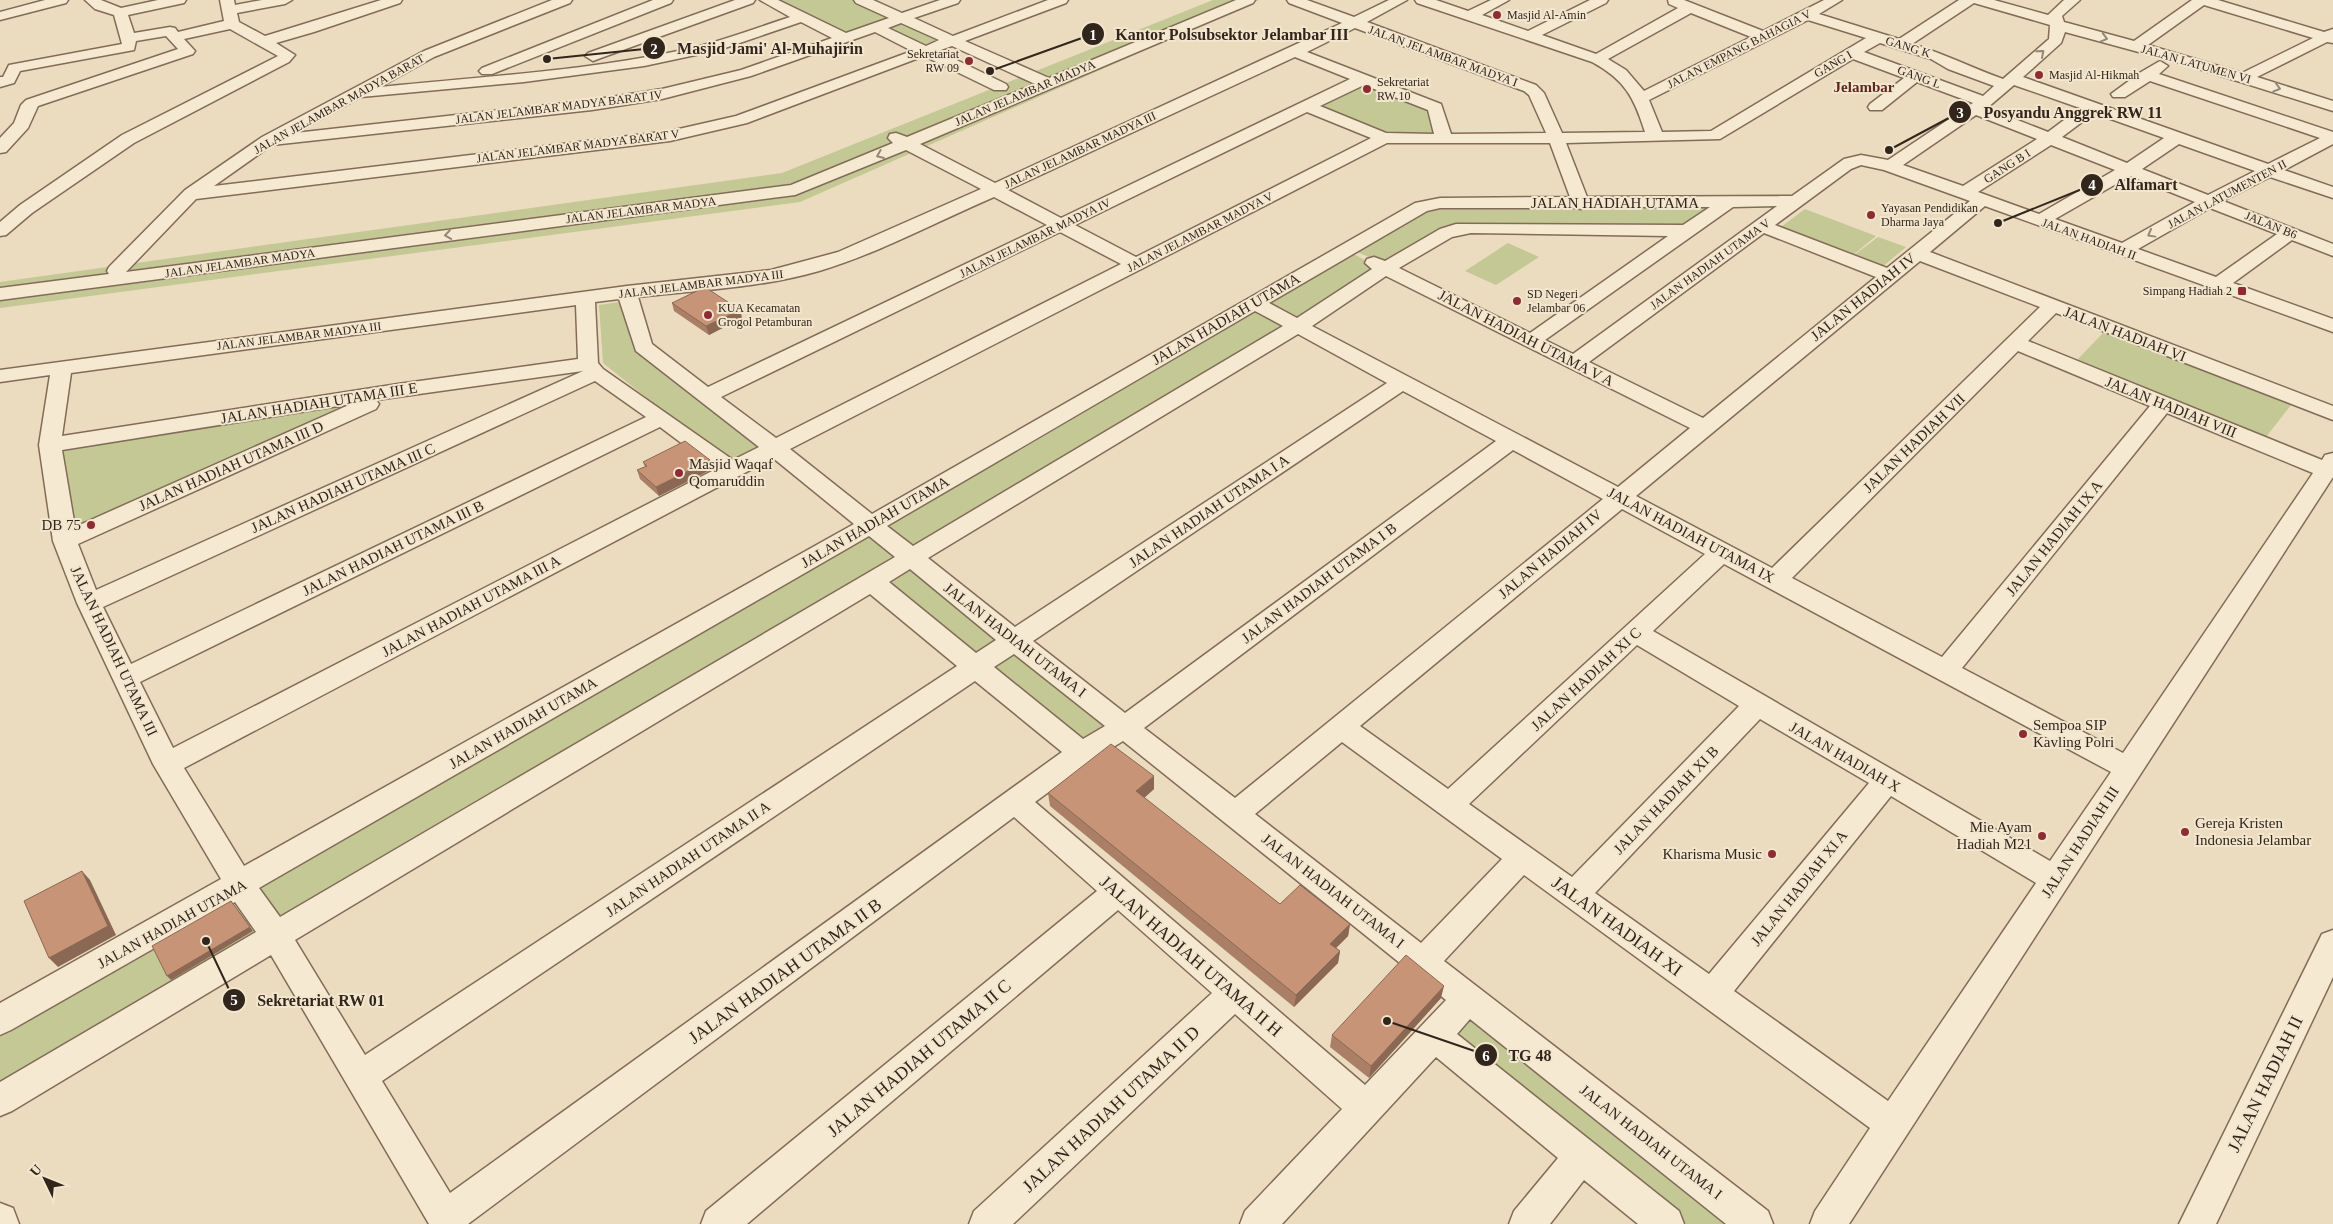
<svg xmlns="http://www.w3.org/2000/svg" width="2333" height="1224" font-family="Georgia,serif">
<rect width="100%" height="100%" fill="#ebdbbf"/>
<g fill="#c4c894">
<path d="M770 0H859L895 17 845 36Z"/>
<path d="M1213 0H1259L800 202 0 308V282L782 173Z"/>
<path d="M899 20 950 41 924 50 876 27Z"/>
<path d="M1364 81 1426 104 1435 135H1384L1315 107Z"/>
<path d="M1716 207 1679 227 1465 226 1386 265 1351 249 1428 208Z"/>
<path d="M1805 209 1876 236 1853 255 1781 227Z"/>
<path d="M1878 237 1906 247 1881 268 1853 256Z"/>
<path d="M1508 243 1539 257 1496 285 1465 271Z"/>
<path d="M1348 251 1387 272 0 1094V1025Z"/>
<path d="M619 302 637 349 766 448 732 466 603 363 599 305Z"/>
<path d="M2104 332 2291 405 2266 437 2077 360Z"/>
<path d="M353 403 74 529 61 450Z"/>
<path d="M911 562 1112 725 1076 742 877 583Z"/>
<path d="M1471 1012 1743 1224H1686L1451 1035Z"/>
</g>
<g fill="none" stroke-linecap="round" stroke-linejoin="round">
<g stroke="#826c59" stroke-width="3">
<g id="minor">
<path d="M45 0H68L66 3 0 20V12Z"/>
<path d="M85 0H101L121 8 158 0H186L184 3 128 15 134 33 170 27 175 28 178 32 224 21 220 0H234L235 5 262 0H292L285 4 237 13 239 22 265 36 381 0H402L400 3 314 32 276 43 295 55 289 62 134 143 32 213 6 235 0 236V222L20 205 122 135 278 56 230 29 184 39 195 51 193 54 38 106 28 128 6 152 0 153V138L14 123 21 105 26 100 178 49 166 36 136 41 134 50 20 71 14 83 0 87V77H3L9 65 122 44 114 15 95 9Z"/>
<path d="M552 0H572L570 3 434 57 380 87C485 76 593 71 696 47 728 39 759 27 790 17L760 0H778L846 33 889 18 856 3 854 0H873L902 13 940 0H960L958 3 914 18 953 36 1048 0H1068L1066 3 965 41 1049 78 1236 0H1255L1253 3 920 144 995 183 1342 23 1289 3 1287 0H1307L1354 17 1389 0H1407L1367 22 1536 85 1544 93 1562 133 1645 132C1634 97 1625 80 1592 62L1417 3 1415 0H1436L1468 11 1491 0H1509L1482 15 1528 31 1590 0H1608L1606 3 1542 35 1596 54 1678 8 1669 4 1668 0H1684L1763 31 1824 0H1842L1819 14 1899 39 1959 0H1994L2048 15 2064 0H2080L2062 16 2064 22 2134 41 2192 0H2218L2324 32 2333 29V43L2327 42 2257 77 2333 101V111L2183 64 2065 32 2061 43 2023 77 2268 164 2320 138 2150 81 2125 97H2113L2111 94 2141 72 2160 61 2168 66 2159 74 2333 132V144L2284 170 2333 187V198L2270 177 2223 201 2333 244V256L2292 240 2233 283 2333 319V332L1985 206 1930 252 2333 406V420L2056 313 2028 341 2322 460 2325 455 2333 453V477L1849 1224H1810L1815 1211 1870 1128 1524 875 1444 961 1768 1211 1773 1224H1726L1470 1019 1457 1034 1679 1211 1684 1224H1638L1584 1180 1550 1224H1509L1514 1211 1558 1158 1436 1057 1282 1224H1240L1245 1211 1342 1109 1235 1014 1013 1224H969L974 1211 1212 993 1118 910 747 1224H701L706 1211 1097 891 1014 817 468 1224H429L271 955 12 1111 0 1116V1082L256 932 235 902 11 1030 0 1035V1003L221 879 153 764 77 603 53 541 39 445 50 375 0 382V370L627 286 771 270 838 252 981 189 906 150 795 195 0 300V288L109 274 107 271 109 267 185 190 262 137 424 51ZM1974 3 2050 25 2049 39 2003 79C1972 68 1943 53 1912 44ZM2204 5 2313 38 2242 73 2148 45ZM1691 13 1751 37 1644 91 1626 70 1608 59ZM1808 20 1866 38 1711 131 1662 132 1649 100ZM801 22 832 38 741 70 662 89 592 100 295 133 361 97 524 82 644 66 719 50ZM901 23 939 40 926 46 888 28ZM1355 28 1524 91 1529 95 1546 133 1451 134 1441 104 1307 52ZM875 32 912 51 736 116 670 131 214 186 272 145 592 110 662 99 751 76ZM1880 43 1931 59 1948 69 1994 86 1983 96 1864 52ZM952 46 1035 84 907 137 896 133 890 134 888 138 893 143 791 185 126 272 196 199 670 141 747 123 924 56 994 90H1006L1008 87 1006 84 938 51ZM1295 57 1350 79 1061 218 1008 190ZM1853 59 1904 78 1870 104 1868 107 1870 110H1882L1917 82 1973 103 1888 160 1861 155 1844 159 1792 196 1587 197 1566 143 1720 139ZM1364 85 1428 110 1434 134 1386 133 1320 106ZM2014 85 2080 108 2048 132 1987 108ZM1307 112 1371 138 1136 257 1075 225ZM2094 113 2164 138 2127 163 2062 137ZM1976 115 2037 139 1963 186 1903 165ZM1387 143H1550L1570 197 1440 198 1415 203 872 514 790 449ZM2179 144 2255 171 2208 195 2142 169ZM2051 145 2115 170 2039 214 1978 192ZM1861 165 1884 170 1970 201 1887 268 1775 225 1851 169ZM2130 176 2195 202 2122 243 2055 219ZM994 197 1047 225 708 387 652 344 638 297C698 290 761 288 819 271 879 253 936 222 994 197ZM1777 206 1573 354 1545 340 1733 207ZM1587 207H1710L1683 225 1456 224 1440 229 1385 261 1374 257 1367 259 1365 263 1372 269 1297 318 1269 303 1427 211 1440 208H1575L1581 209ZM2210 208 2277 234 2216 277 2138 249ZM1060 232 1121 264 776 438 721 397ZM1471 233 1668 236 1530 333 1399 268 1452 237ZM1764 233 1876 277 1703 418 1589 362ZM1920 261 2040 307 1772 568 1636 496ZM1386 276 1690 428 1618 487 1312 326ZM619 299 636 351 759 447 733 460 603 369 598 363 595 302ZM576 305 578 359 398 384 62 436 71 373ZM1255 311 1283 326 913 546 887 526ZM1298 334 1387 383 1015 627 928 558ZM2018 351 2150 406 1942 657 1792 578ZM583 371 96 590 78 544 376 409 379 404 376 400ZM595 381 646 417 131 664 103 607ZM1403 391 1496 441 1125 713 1033 641ZM351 404 75 527 62 450ZM2167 413 2313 473 2123 753 1962 668ZM660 427 716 469 173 748 140 682ZM1513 450 1603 499 1235 798 1144 728ZM773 458 854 524 244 866 184 768ZM1622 509 1705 554 1448 789 1360 726ZM869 536 895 557 280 917 259 888ZM1724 564 2111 772 2050 861 1653 631ZM910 569 996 640 976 653 889 582ZM870 594 957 666 365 1055 295 940ZM1637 645 1739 706 1572 877 1469 804ZM1014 654 1105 726 1083 739 994 667ZM975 681 1062 752 450 1193 382 1081ZM1760 719 1869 783 1709 974 1595 893ZM1123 741 1446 1000 1365 1085 1035 802 1091 761ZM1342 742 1502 859 1421 943 1255 814ZM1891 796 2036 883 1888 1101 1734 991Z"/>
<path d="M653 0H673L671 3 492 74H482L479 71 482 68Z"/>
<path d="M735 0H755L753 3 598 59 593 61 585 56 588 53Z"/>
<path d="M2333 930V977L2216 1224H2179L2322 934Z"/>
<path d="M0 1203 13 1208 19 1224H0Z"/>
</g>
</g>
<use href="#minor" fill="#f6e9d2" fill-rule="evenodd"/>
</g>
<g fill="#ab7f66">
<path d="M672 303 740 310 742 318 709 335 674 311Z"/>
<path d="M710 460 712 469 659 496 640 479 637 470 645 467 643 462Z"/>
<path d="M1154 789 1144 798 1280 904 1350 924 1348 936 1336 948 1340 951 1338 963 1294 1007 1050 806 1048 793Z"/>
<path d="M1441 998 1369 1078 1330 1047 1332 1035Z"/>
</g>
<g fill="#8b6853">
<path d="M740 310 742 318 709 335 706 326Z"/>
<path d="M710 460 712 469 659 496 656 487Z"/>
<path d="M1154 776V789L1136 805V791Z"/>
<path d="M82 871 90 880 116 935 58 967 49 958Z"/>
<path d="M231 901 253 931 171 980 167 976Z"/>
<path d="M1350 924 1348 936 1328 956 1330 944Z"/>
<path d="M1340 951 1338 963 1294 1007 1296 995Z"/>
<path d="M1444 986 1441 998 1369 1078 1371 1066Z"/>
</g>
<g fill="#c79477" stroke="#8b6853">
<path d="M705 287 740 310 706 326 672 303Z"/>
<path d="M685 441 710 460 656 487 637 470 647 466 643 462Z"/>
<path d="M1111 744 1154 776 1136 791 1280 904 1300 885 1350 924 1330 944 1340 951 1296 995 1048 793Z"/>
<path d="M82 871 108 926 49 958 24 901Z"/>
<path d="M231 901 250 927 167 976 152 946Z"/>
<path d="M1406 955 1444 986 1371 1066 1332 1035Z"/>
</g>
<defs><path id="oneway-chevron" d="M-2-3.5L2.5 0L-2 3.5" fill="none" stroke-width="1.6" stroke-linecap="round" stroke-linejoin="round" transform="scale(1.25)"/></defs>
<g stroke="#948877">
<use href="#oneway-chevron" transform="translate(2104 38) rotate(15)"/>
<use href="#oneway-chevron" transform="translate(2041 53) rotate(-41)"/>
<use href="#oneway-chevron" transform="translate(2277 88) rotate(17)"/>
<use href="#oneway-chevron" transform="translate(880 155) rotate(157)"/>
<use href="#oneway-chevron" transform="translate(2151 234) rotate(151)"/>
<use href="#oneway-chevron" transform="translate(448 235) rotate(172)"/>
</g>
<g fill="#8d2c33" stroke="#f3e6ce" stroke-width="2">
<circle cx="1497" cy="15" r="5"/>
<circle cx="969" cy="61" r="5"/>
<circle cx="2039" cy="75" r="5"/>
<circle cx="1367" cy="89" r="5"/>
<circle cx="1871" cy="215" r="5"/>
<rect x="2237" y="286" width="10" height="10" rx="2.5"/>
<circle cx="1517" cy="301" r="5"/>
<circle cx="708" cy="315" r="5"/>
<circle cx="679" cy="473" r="5"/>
<circle cx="91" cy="525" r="5"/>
<circle cx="2023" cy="734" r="5"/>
<circle cx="2185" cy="832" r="5"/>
<circle cx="2042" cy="836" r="5"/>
<circle cx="1772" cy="854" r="5"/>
</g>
<g text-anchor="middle" stroke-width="4" stroke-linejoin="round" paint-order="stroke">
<g font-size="12" fill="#32261c" stroke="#f3e6ce" text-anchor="start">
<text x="1507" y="19">Masjid Al-Amin</text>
<text x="959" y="58" text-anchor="end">Sekretariat<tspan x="959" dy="14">RW 09</tspan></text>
<text x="2049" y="79">Masjid Al-Hikmah</text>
<text x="1377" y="86">Sekretariat<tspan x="1377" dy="14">RW 10</tspan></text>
<text x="1881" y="212">Yayasan Pendidikan<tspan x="1881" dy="14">Dharma Jaya</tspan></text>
<text x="2232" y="295" text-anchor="end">Simpang Hadiah 2</text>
<text x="1527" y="298">SD Negeri<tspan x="1527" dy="14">Jelambar 06</tspan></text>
<text x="718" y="312">KUA Kecamatan<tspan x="718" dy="14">Grogol Petamburan</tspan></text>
</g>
<g font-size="12" fill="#32261c" stroke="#f3e6ce">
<text transform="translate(1908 47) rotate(17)" y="4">GANG K</text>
<text transform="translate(1739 49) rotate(-27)" y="4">JALAN EMPANG BAHAGIA V</text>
<text transform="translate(1443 56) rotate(20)" y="4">JALAN JELAMBAR MADYA I</text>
<text transform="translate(1833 64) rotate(-30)" y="4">GANG I</text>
<text transform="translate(2196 64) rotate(16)" y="4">JALAN LATUMEN VI</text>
<text transform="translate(1919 77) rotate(20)" y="4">GANG L</text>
<text transform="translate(1025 93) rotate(-23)" y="4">JALAN JELAMBAR MADYA</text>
<text transform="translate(339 104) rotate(-29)" y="4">JALAN JELAMBAR MADYA BARAT</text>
<text transform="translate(559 107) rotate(-7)" y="4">JALAN JELAMBAR MADYA BARAT IV</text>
<text transform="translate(578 146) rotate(-7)" y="4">JALAN JELAMBAR MADYA BARAT V</text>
<text transform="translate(1080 150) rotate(-25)" y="4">JALAN JELAMBAR MADYA III</text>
<text transform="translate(2007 166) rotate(-33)" y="4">GANG B I</text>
<text transform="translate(2227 194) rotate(-28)" y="4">JALAN LATUMENTEN II</text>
<text transform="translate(641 210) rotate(-7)" y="4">JALAN JELAMBAR MADYA</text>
<text transform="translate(2271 225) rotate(22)" y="4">JALAN B6</text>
<text transform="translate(1200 232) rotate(-27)" y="4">JALAN JELAMBAR MADYA V</text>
<text transform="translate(1035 238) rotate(-26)" y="4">JALAN JELAMBAR MADYA IV</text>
<text transform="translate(2089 239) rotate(20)" y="4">JALAN HADIAH II</text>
<text transform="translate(240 263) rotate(-8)" y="4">JALAN JELAMBAR MADYA</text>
<text transform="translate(1710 264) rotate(-36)" y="4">JALAN HADIAH UTAMA V</text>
<text transform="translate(701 284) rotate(-7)" y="4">JALAN JELAMBAR MADYA III</text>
<text transform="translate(299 336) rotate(-7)" y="4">JALAN JELAMBAR MADYA III</text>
</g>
<g font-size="15" font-weight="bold" fill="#5c281e" stroke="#f3e6ce">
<text x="1864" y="92">Jelambar</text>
</g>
<g font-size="15" fill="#32261c" stroke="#f3e6ce">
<text x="1615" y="208">JALAN HADIAH UTAMA</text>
<text transform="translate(1863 297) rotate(-39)" y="5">JALAN HADIAH IV</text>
<text transform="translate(1226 319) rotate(-30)" y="5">JALAN HADIAH UTAMA</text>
<text transform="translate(2125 334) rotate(21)" y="5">JALAN HADIAH VI</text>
<text transform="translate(1526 338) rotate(27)" y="5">JALAN HADIAH UTAMA V A</text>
<text transform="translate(319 403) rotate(-9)" y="5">JALAN HADIAH UTAMA III E</text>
<text transform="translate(2171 407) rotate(22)" y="5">JALAN HADIAH VIII</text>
<text transform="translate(1914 443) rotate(-44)" y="5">JALAN HADIAH VII</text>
<text transform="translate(231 466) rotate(-24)" y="5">JALAN HADIAH UTAMA III D</text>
<text transform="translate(343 488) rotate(-24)" y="5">JALAN HADIAH UTAMA III C</text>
<text transform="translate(1209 511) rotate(-34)" y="5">JALAN HADIAH UTAMA I A</text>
<text transform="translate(875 522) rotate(-30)" y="5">JALAN HADIAH UTAMA</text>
<text transform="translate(1691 535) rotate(28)" y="5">JALAN HADIAH UTAMA IX</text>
<text transform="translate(2054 538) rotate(-51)" y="5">JALAN HADIAH IX A</text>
<text transform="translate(393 548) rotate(-26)" y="5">JALAN HADIAH UTAMA III B</text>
<text transform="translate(1550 554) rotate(-40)" y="5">JALAN HADIAH IV</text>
<text transform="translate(1319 583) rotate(-37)" y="5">JALAN HADIAH UTAMA I B</text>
<text transform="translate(471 606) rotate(-28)" y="5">JALAN HADIAH UTAMA III A</text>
<text transform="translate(1015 640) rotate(38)" y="5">JALAN HADIAH UTAMA I</text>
<text transform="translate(114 651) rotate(65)" y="5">JALAN HADIAH UTAMA III</text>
<text transform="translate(1586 679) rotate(-43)" y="5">JALAN HADIAH XI C</text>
<text transform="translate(523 723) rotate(-30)" y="5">JALAN HADIAH UTAMA</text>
<text transform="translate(1845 757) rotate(30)" y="5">JALAN HADIAH X</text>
<text transform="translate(1666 800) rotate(-46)" y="5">JALAN HADIAH XI B</text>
<text transform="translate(2080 842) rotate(-57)" y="5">JALAN HADIAH III</text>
<text transform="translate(688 859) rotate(-34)" y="5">JALAN HADIAH UTAMA II A</text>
<text transform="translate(1799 888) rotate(-51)" y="5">JALAN HADIAH XI A</text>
<text transform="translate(1333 891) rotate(38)" y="5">JALAN HADIAH UTAMA I</text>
<text transform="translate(172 924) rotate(-29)" y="5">JALAN HADIAH UTAMA</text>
<text transform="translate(1651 1142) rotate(38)" y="5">JALAN HADIAH UTAMA I</text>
</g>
<g font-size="15" fill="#32261c" stroke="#f3e6ce" text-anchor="start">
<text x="689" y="469">Masjid Waqaf<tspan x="689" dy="17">Qomaruddin</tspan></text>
<text x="81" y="530" text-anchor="end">DB 75</text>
<text x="2033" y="730">Sempoa SIP<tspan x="2033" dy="17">Kavling Polri</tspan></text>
<text x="2195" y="828">Gereja Kristen<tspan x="2195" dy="17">Indonesia Jelambar</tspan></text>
<text x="2032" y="832" text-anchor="end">Mie Ayam<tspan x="2032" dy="17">Hadiah M21</tspan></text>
<text x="1762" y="859" text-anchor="end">Kharisma Music</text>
</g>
<g font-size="18" fill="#32261c" stroke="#f3e6ce">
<text transform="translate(1617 926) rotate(36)" y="6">JALAN HADIAH XI</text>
<text transform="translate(1191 956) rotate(41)" y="6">JALAN HADIAH UTAMA II H</text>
<text transform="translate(785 971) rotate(-36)" y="6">JALAN HADIAH UTAMA II B</text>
<text transform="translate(919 1058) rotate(-40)" y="6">JALAN HADIAH UTAMA II C</text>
<text transform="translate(2265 1084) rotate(-64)" y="6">JALAN HADIAH II</text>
<text transform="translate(1111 1109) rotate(-43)" y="6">JALAN HADIAH UTAMA II D</text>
</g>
</g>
<path fill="none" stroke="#32261c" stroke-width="2" d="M990 71L1093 34M547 59L654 48M1889 150L1960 112M1998 223L2092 185M206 941L234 1000M1387 1021L1486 1055"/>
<g fill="#32261c" stroke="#f3e6ce" stroke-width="2">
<circle cx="990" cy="71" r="5"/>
<circle cx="547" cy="59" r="5"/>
<circle cx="1889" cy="150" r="5"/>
<circle cx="1998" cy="223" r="5"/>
<circle cx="206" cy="941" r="5"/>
<circle cx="1387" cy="1021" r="5"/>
<circle cx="1093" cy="34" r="12"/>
<circle cx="654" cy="48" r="12"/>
<circle cx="1960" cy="112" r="12"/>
<circle cx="2092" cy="185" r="12"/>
<circle cx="234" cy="1000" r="12"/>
<circle cx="1486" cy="1055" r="12"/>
</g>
<g font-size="15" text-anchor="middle" font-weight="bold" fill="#fff">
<text x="1093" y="40">1</text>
<text x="654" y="54">2</text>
<text x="1960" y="118">3</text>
<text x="2092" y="190">4</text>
<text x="234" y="1005">5</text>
<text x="1486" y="1061">6</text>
</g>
<g font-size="16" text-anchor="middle" font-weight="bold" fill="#32261c" stroke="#f3e6ce" stroke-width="4" stroke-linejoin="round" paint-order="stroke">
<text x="1232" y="40">Kantor Polsubsektor Jelambar III</text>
<text x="770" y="54">Masjid Jami' Al-Muhajirin</text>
<text x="2073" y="118">Posyandu Anggrek RW 11</text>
<text x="2146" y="190">Alfamart</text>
<text x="321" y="1006">Sekretariat RW 01</text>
<text x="1530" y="1061">TG 48</text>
</g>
<g transform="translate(45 1179) rotate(313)" stroke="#f3e6ce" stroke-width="4" paint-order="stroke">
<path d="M0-4L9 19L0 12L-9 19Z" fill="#32261c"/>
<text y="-8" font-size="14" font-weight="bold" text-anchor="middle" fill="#32261c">U</text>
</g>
</svg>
